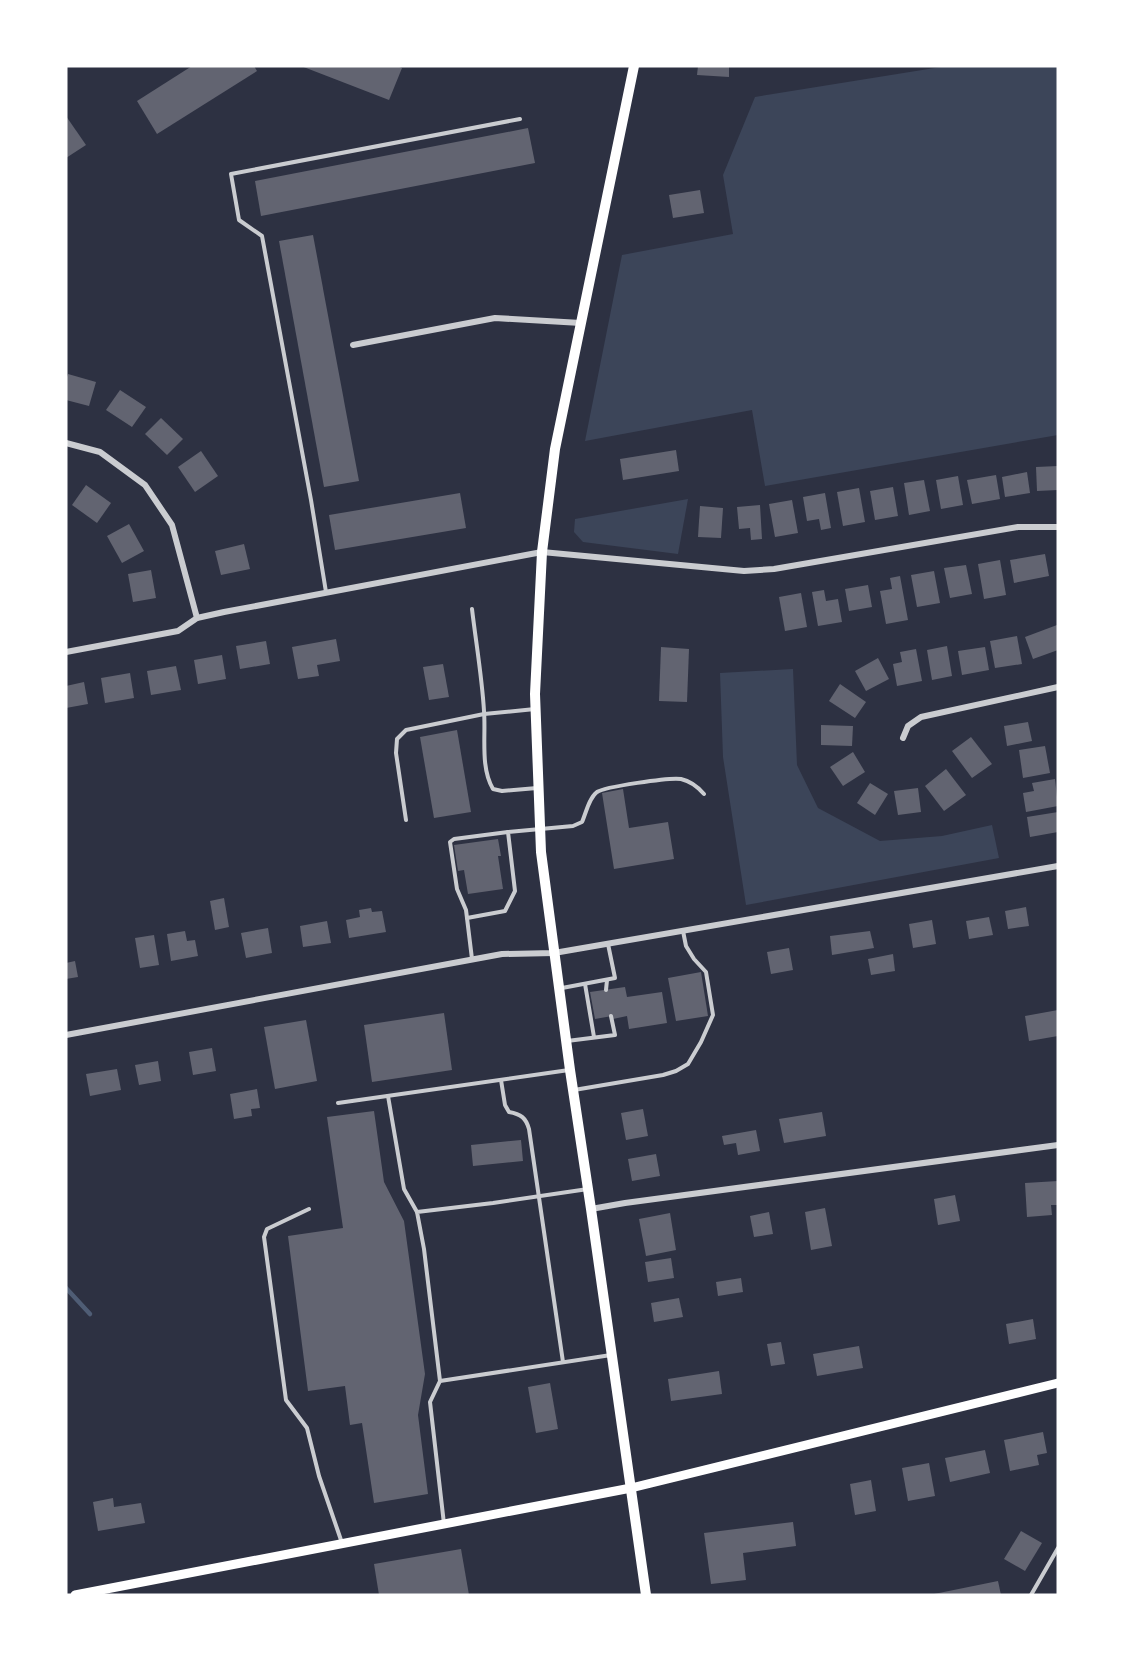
<svg xmlns="http://www.w3.org/2000/svg" width="1124" height="1661" font-family="Mulish,sans-serif">
<rect width="100%" height="100%" fill="#2d3142"/>
<g fill="#3c4559">
<path d="M947 66H1058V435L765 486 752 410 585 441 622 255 733 234 723 175 755 97Z"/>
<path d="M688 499 678 554 583 542 574 532 575 519Z"/>
<path d="M793 669 797 765 818 808 880 841 942 836 992 825 999 858 746 905 723 757 720 673Z"/>
</g>
<g fill="none" stroke-linecap="round" stroke-linejoin="round">
<path stroke="#4f5d75" stroke-width="4.5" d="M66 1288 90 1314"/>
</g>
<g fill="#626471">
<path d="M192 66H254L257 71 157 134 137 101Z"/>
<path d="M301 66H397L402 68 389 100Z"/>
<path d="M698 66H729V77L697 75Z"/>
<path d="M66 116 86 145 66 158Z"/>
<path d="M528 128 535 163 261 216 255 181Z"/>
<path d="M700 190 704 213 673 218 669 195Z"/>
<path d="M313 235 359 481 324 487 279 241Z"/>
<path d="M68 374 96 382 89 406 66 400V380Z"/>
<path d="M120 390 146 407 132 427 106 410Z"/>
<path d="M161 418 183 439 167 455 145 434Z"/>
<path d="M676 450 679 471 623 480 620 459Z"/>
<path d="M201 451 218 476 195 492 178 467Z"/>
<path d="M1058 466V490L1037 491 1036 467Z"/>
<path d="M1027 472 1030 493 1005 497 1002 477Z"/>
<path d="M996 475 1000 499 972 504 967 480Z"/>
<path d="M958 476 963 505 941 509 936 480Z"/>
<path d="M924 480 930 511 909 515 904 483Z"/>
<path d="M86 485 111 503 97 523 72 505Z"/>
<path d="M893 487 898 516 875 520 870 491Z"/>
<path d="M859 488 865 522 843 526 837 492Z"/>
<path d="M460 493 466 528 335 550 329 515Z"/>
<path d="M825 493 831 528 821 530 819 519 807 521 803 497Z"/>
<path d="M792 500 798 533 775 537 769 504Z"/>
<path d="M760 505 762 539 751 540 750 528 739 529 737 507Z"/>
<path d="M700 506 723 508 721 538 698 537Z"/>
<path d="M129 524 144 551 122 563 107 536Z"/>
<path d="M244 544 250 569 221 575 215 551Z"/>
<path d="M1045 554 1049 576 1014 583 1010 560Z"/>
<path d="M1000 560 1006 595 984 599 978 564Z"/>
<path d="M966 565 972 594 950 598 944 568Z"/>
<path d="M151 570 156 598 133 602 128 574Z"/>
<path d="M934 571 940 603 917 607 911 575Z"/>
<path d="M900 576 908 620 886 624 880 591 892 589 890 578Z"/>
<path d="M868 585 872 607 849 611 845 589Z"/>
<path d="M824 590 826 601 838 599 842 622 818 626 812 592Z"/>
<path d="M801 593 807 627 785 631 779 597Z"/>
<path d="M1057 625 1058 650 1033 659 1025 637Z"/>
<path d="M1017 636 1022 664 995 668 990 641Z"/>
<path d="M336 639 340 661 317 665 319 676 298 679 292 647Z"/>
<path d="M266 641 270 664 240 669 236 646Z"/>
<path d="M947 646 952 676 932 680 927 650Z"/>
<path d="M661 647 689 649 687 702 659 701Z"/>
<path d="M985 647 989 670 962 675 958 651Z"/>
<path d="M916 649 922 681 897 686 893 664 902 662 900 652Z"/>
<path d="M222 655 226 679 198 684 194 660Z"/>
<path d="M878 658 889 679 866 691 855 671Z"/>
<path d="M443 664 449 697 429 700 423 667Z"/>
<path d="M176 666 181 690 151 695 147 671Z"/>
<path d="M130 673 134 698 105 703 101 678Z"/>
<path d="M84 682 88 704 66 708V686Z"/>
<path d="M840 684 866 702 855 718 829 701Z"/>
<path d="M1028 722 1032 741 1007 746 1004 726Z"/>
<path d="M821 725 853 726 852 746 821 745Z"/>
<path d="M457 730 471 812 434 818 420 737Z"/>
<path d="M971 737 992 764 972 778 952 751Z"/>
<path d="M1045 746 1050 773 1023 778 1019 750Z"/>
<path d="M853 752 865 772 843 786 830 767Z"/>
<path d="M946 769 966 795 944 811 925 786Z"/>
<path d="M1055 779 1058 806 1026 812 1023 793 1034 791 1032 783Z"/>
<path d="M870 783 888 794 875 815 857 803Z"/>
<path d="M918 788 921 812 898 815 894 791Z"/>
<path d="M623 789 629 828 668 822 674 859 614 869 602 793Z"/>
<path d="M1058 812V832L1030 837 1027 817Z"/>
<path d="M498 839 501 856H498L503 889 468 894 464 870 458 871 454 845Z"/>
<path d="M224 898 229 927 215 930 210 901Z"/>
<path d="M1026 907 1029 926 1008 929 1005 911Z"/>
<path d="M371 908 372 912 382 911 386 932 349 938 346 920 360 917 359 910Z"/>
<path d="M989 917 993 935 969 939 966 921Z"/>
<path d="M932 920 936 944 913 948 909 924Z"/>
<path d="M327 921 331 943 303 947 300 926Z"/>
<path d="M268 928 272 953 246 958 241 933Z"/>
<path d="M185 931 187 941 195 940 198 956 171 961 167 934Z"/>
<path d="M870 931 874 948 832 955 830 936Z"/>
<path d="M154 935 159 965 140 968 135 938Z"/>
<path d="M789 948 793 970 771 974 767 952Z"/>
<path d="M893 954 895 971 871 975 868 959Z"/>
<path d="M75 961 78 977 66 979V963Z"/>
<path d="M701 972 708 1016 676 1021 668 978Z"/>
<path d="M625 987 627 997 662 992 667 1023 629 1029 627 1016 613 1019 612 1016 595 1019 590 992Z"/>
<path d="M1058 1010V1036L1029 1041 1025 1016Z"/>
<path d="M444 1013 452 1070 372 1082 364 1025Z"/>
<path d="M306 1020 317 1081 275 1089 264 1027Z"/>
<path d="M212 1048 216 1071 193 1075 189 1052Z"/>
<path d="M158 1061 161 1081 139 1085 135 1065Z"/>
<path d="M117 1069 121 1090 90 1096 86 1074Z"/>
<path d="M257 1089 260 1108 251 1109 252 1116 234 1119 230 1094Z"/>
<path d="M643 1109 648 1136 626 1140 621 1113Z"/>
<path d="M374 1111 384 1182 404 1221 425 1374 418 1415 428 1494 374 1503 362 1423 350 1425 345 1386 308 1391 288 1236 343 1228 327 1117Z"/>
<path d="M822 1112 826 1136 784 1143 779 1119Z"/>
<path d="M756 1130 760 1151 738 1155 736 1143 724 1145 722 1136Z"/>
<path d="M521 1140 523 1161 473 1166 471 1145Z"/>
<path d="M656 1154 660 1176 632 1181 628 1159Z"/>
<path d="M1058 1181V1205H1051L1052 1215 1027 1217 1025 1183Z"/>
<path d="M955 1195 960 1221 938 1225 934 1199Z"/>
<path d="M825 1208 832 1246 811 1250 805 1212Z"/>
<path d="M769 1212 773 1234 754 1237 750 1216Z"/>
<path d="M670 1213 676 1250 646 1256 639 1219Z"/>
<path d="M671 1258 674 1278 648 1282 645 1262Z"/>
<path d="M741 1278 743 1292 718 1296 716 1282Z"/>
<path d="M679 1298 683 1317 654 1322 651 1303Z"/>
<path d="M1033 1319 1036 1339 1009 1344 1006 1324Z"/>
<path d="M781 1342 785 1364 771 1366 767 1344Z"/>
<path d="M859 1346 863 1368 817 1376 813 1354Z"/>
<path d="M719 1371 722 1394 671 1401 668 1379Z"/>
<path d="M550 1383 558 1429 536 1433 528 1387Z"/>
<path d="M1043 1432 1047 1453 1037 1455 1039 1465 1010 1471 1004 1440Z"/>
<path d="M985 1450 990 1473 950 1482 945 1458Z"/>
<path d="M929 1463 935 1496 908 1501 902 1468Z"/>
<path d="M871 1480 876 1511 855 1515 850 1484Z"/>
<path d="M113 1498 114 1507 141 1503 145 1523 98 1531 93 1502Z"/>
<path d="M793 1522 796 1546 743 1553 746 1580 711 1584 704 1533Z"/>
<path d="M1021 1531 1042 1543 1025 1571 1004 1559Z"/>
<path d="M461 1549 469 1595H379L374 1564Z"/>
<path d="M998 1581 1001 1595H934V1594Z"/>
</g>
<g fill="none" stroke-linecap="round" stroke-linejoin="round">
<g stroke="#caccd0" stroke-width="4">
<path d="M326 592 311 500 262 236 239 220 231 174 520 119"/>
<path d="M472 609C476 643 482 677 484 711 486 736 480 767 493 789L502 791 537 788"/>
<path d="M406 820 396 753 397 739 406 730 484 714 535 709"/>
<path d="M467 918 466 910 457 889 450 842 454 839 508 832"/>
<path d="M472 959 467 918 505 911 515 891 508 832 573 826 582 822C586 813 589 798 597 792 604 787 670 777 681 779 690 781 698 787 704 794"/>
<path d="M585 984 594 1037"/>
<path d="M562 988 615 978 608 944"/>
<path d="M606 990 607 980"/>
<path d="M567 1041 615 1035 611 1016"/>
<path d="M501 1080 505 1105 509 1112C521 1114 526 1118 529 1129L563 1362"/>
<path d="M574 1090 663 1075 676 1071 688 1064 701 1042 713 1015 706 972 694 959 686 946 683 931"/>
<path d="M388 1096 404 1189 417 1212"/>
<path d="M338 1103 569 1070"/>
<path d="M309 1209 267 1229 264 1237 286 1400 307 1428 319 1476 342 1543"/>
<path d="M440 1381 611 1355"/>
<path d="M444 1524 430 1402 440 1381 424 1249 417 1212 493 1203 588 1189"/>
<path d="M1031 1595 1058 1548"/>
</g>
<g stroke="#caccd0" stroke-width="6">
<path d="M353 345 495 318 581 323"/>
<path d="M66 443 100 452 145 485 172 525 197 618"/>
<path d="M66 652 178 631 197 618 224 612 542 552 744 571 774 569 1018 527H1058"/>
<path d="M903 738 908 726 921 717 1058 687"/>
<path d="M66 1035 502 954 554 953 1058 866"/>
<path d="M591 1209 625 1203 1058 1145"/>
</g>
<path stroke="#fff" stroke-width="9" d="M75 1595 631 1488 1058 1383"/>
<path stroke="#fff" stroke-width="10" d="M634 66 555 449 542 552 535 694 541 852 570 1070 591 1209 646 1595"/>
</g>
<rect width="1124" height="1661" fill="none" stroke="#ffffff" stroke-width="135"/>
</svg>
